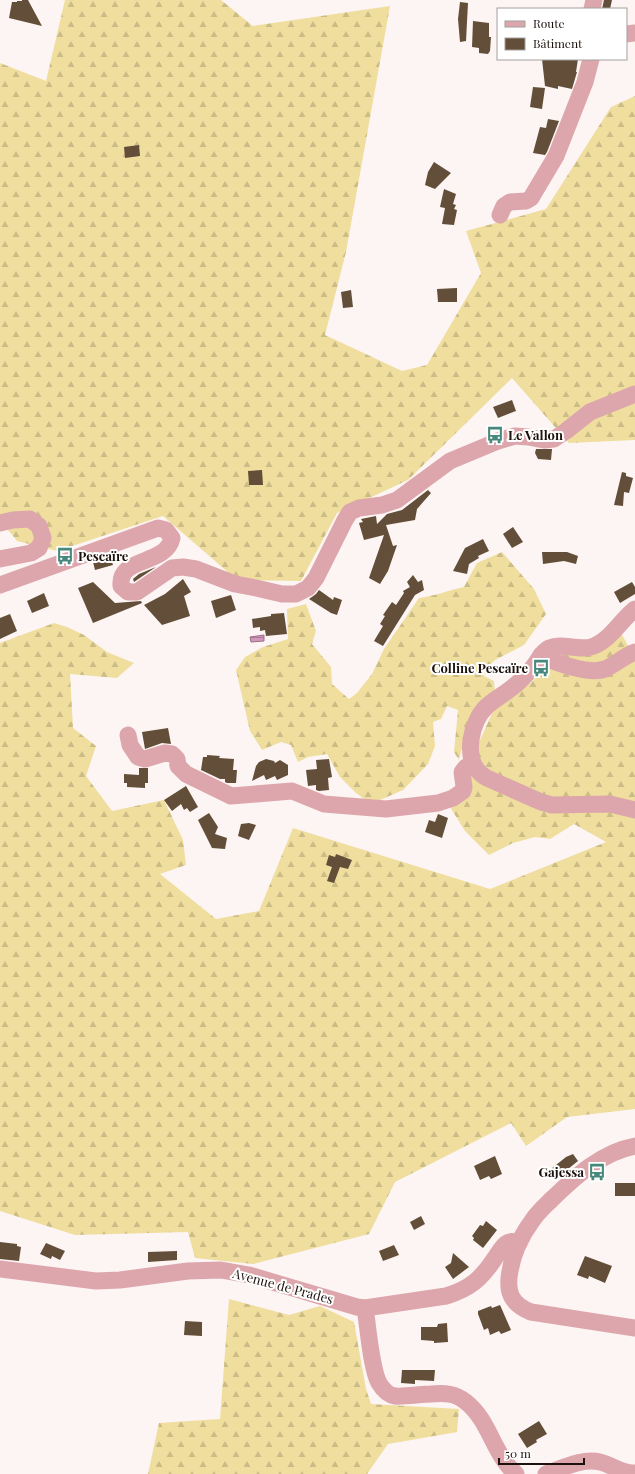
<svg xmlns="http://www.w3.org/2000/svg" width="635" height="1474" font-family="'Playfair Display',serif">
<defs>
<pattern id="forest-firs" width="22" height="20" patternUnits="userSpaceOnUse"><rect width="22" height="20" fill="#efde9e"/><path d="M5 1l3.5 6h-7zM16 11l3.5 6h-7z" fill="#ccbd87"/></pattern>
<pattern id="water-rules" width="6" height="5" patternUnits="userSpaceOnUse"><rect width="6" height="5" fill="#d296ba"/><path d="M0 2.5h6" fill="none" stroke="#aa7996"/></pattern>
</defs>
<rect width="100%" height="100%" fill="#fdf5f3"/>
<g fill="url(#forest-firs)">
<path d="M65 0H221L253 26 390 6 346 252 325 335 402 371 427 365 481 273 466 231 546 209 611 107 635 96V440L569 443 512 378 408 480 337 513 301 581 237 580 163 516 57 551 17 541 0 520V63L46 81Z"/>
<path d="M502 552 534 589 546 614 524 645 495 660 486 668 484 676 494 681 495 693 469 720 459 760 454 752 458 710 447 706 441 719 433 722 435 746 428 764 403 790 371 804 356 793 340 777 327 754 308 757 298 762 291 745 281 742 262 750 250 731 236 670 245 657 263 647 288 639 287 609 306 604 316 631 312 644 331 667 332 684 349 699 357 693 372 674 384 649 419 598C435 596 449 590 464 587L477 563Z"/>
<path d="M54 623 67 627 84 635 107 652 134 663 117 678 70 674 73 728 96 746 86 776 112 811 164 800 183 840 186 865 160 874 216 919 259 911 293 828 490 889 606 842 574 824 550 839 535 837 513 843 489 855 465 831 450 807 493 711 522 690 563 655 621 633 635 658V1109L567 1117 526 1146 511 1123 395 1182 369 1234 253 1264 195 1258 188 1232 75 1235 0 1211V643Z"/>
<path d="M229 1299 289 1315 320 1306 354 1322 366 1389 371 1404 459 1409 457 1432 388 1444 367 1474H148L159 1423 220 1419Z"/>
</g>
<path fill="url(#water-rules)" stroke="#9b6e86" d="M264 635V641L251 642 250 637Z"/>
<g fill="#624e39">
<path d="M22 0H28L42 26 9 18 12 2H17V1H22Z"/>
<path d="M604 0H612L610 9H602Z"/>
<path d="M460 2 468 3 466 41 460 42 458 19Z"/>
<path d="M473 21 489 23V37H491L490 51 488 54 479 53V48L472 47Z"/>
<path d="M542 59H578L576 72H577L572 89 558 86V89L545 86Z"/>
<path d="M533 87 545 88 542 109 530 107Z"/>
<path d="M548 119 559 121 547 152 545 155 533 153 540 127 546 128Z"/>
<path d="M139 145 140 156 125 158 124 147Z"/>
<path d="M434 162 451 173 435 189 425 185 428 172Z"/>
<path d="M444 189 456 194 453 204 456 205 454 209 457 210 454 225 442 224 445 208 440 207Z"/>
<path d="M457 288V302H438L437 289Z"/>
<path d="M351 290 353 307 343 308 341 292Z"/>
<path d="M512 400 516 411 498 418 493 407Z"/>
<path d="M536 449H552L551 460 538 459 535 453Z"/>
<path d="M262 470 263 485H249L248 471Z"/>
<path d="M622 472 626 473V476L633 478 629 493 624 492 623 506 614 505Z"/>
<path d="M428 490 431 493 417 509 415 520 386 525 393 546 397 545 388 571 380 584 369 578 384 535 364 540 359 523 363 522 361 519 376 516 377 524 387 514 402 510Z"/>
<path d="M513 527 523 542 512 548 503 534Z"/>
<path d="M483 539 489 551 478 556 479 558 469 564 467 574 453 571 465 548Z"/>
<path d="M542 552H567L578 556 576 564 564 561 543 564Z"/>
<path d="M110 556 113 565 95 570 93 562Z"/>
<path d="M156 567 134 582 133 579 139 574Z"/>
<path d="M413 575 418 582 422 580 424 590 415 595 383 646 374 641 383 626 380 624 385 616 383 615 392 602 396 605 404 593 403 591 410 587 407 582Z"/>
<path d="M183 579 191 592 184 596 190 616 162 625 144 605 165 594Z"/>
<path d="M93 582 115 603 141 601 142 603 93 623 78 588Z"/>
<path d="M632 582 635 587V594L620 603 614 592Z"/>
<path d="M319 590 333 600 334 597 342 600 337 615 331 613 309 599 316 594Z"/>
<path d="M44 593 49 606 32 613 27 601Z"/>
<path d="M231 595 236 610 216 618 211 601Z"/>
<path d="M284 613 287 634 266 636 265 630 260 631V627L253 628 252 619 271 616V614Z"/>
<path d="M10 614 17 631 0 639V618Z"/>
<path d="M168 728 171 744 162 743 145 749 142 732Z"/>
<path d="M207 755 220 756 219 758 234 759 233 770H237L236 783H227L225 782V779H220L201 770 203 757H207Z"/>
<path d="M266 759 274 761 275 763 280 760 288 765V775L277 780 275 776 266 780 264 775 252 781 256 766 259 762Z"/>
<path d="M329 759 332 777 328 778 329 790 319 791 316 790V785L308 786 306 770 317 769 316 760Z"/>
<path d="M139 768H148V783H145V788L127 787V783H124V774L139 775Z"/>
<path d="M186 786 198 807 190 812 187 808 184 810 181 804 172 811 164 800Z"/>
<path d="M209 813 218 827 215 834 227 838 225 849 212 848 198 820Z"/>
<path d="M438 814 448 818 442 838 425 832 429 820 435 822Z"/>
<path d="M249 823 256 825 249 840 238 836 241 824Z"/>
<path d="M336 854 352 860 348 869 340 867 334 883 327 881 332 867 326 865 329 855 335 857Z"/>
<path d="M573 1154 578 1161 558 1177 551 1169 566 1157Z"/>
<path d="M495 1156 502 1174 491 1179 489 1176 480 1180 474 1166Z"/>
<rect x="615" y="1183" width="20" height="13"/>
<path d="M421 1216 425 1224 414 1230 410 1222Z"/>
<path d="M486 1221 497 1230 483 1248 473 1240 474 1238 472 1236 480 1225 483 1226Z"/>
<path d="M0 1242 17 1244V1246L21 1247 19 1261 0 1259Z"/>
<path d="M46 1243 65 1251 60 1260 52 1256 51 1259 40 1254Z"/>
<path d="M394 1245 399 1255 383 1261 379 1251Z"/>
<path d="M177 1251V1260L148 1262V1252Z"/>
<path d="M453 1253 469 1267 453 1279 445 1267 451 1263Z"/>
<path d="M585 1256 612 1266 605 1283 589 1276 588 1279 577 1275Z"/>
<path d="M500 1305 511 1330 501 1334 499 1331 490 1335 488 1328 484 1330 478 1314V1311L491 1306 492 1308Z"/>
<path d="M185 1321 202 1322V1336L184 1335Z"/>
<path d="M447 1323 448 1342 434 1343V1341L421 1340V1327H437L438 1324Z"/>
<path d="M402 1370H435L434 1381 415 1380V1384L401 1383Z"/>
<path d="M539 1421 547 1434 536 1440 537 1442 527 1448 518 1434Z"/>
</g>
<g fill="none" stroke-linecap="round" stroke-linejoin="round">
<g stroke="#dda6ad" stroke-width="17">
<path d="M592 9 594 0"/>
<path d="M626 34 635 33"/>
<path d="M500 215 504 206 510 202 526 201 531 198 556 156 585 82 591 59"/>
<path d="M0 523 13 520 30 519 39 526 43 538 39 548 31 553 0 559"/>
<path d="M0 585 158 528 166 530 172 538C166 566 118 556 121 586L128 592H137L172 568 183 567 196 569 235 584 256 588 282 594H296L308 588 316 578 345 520 350 512 359 508 382 505 397 500 450 461 498 441 515 436 528 437 544 440 554 439 566 431 590 412 635 394"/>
<path d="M635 609C621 620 611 639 594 646 580 652 563 642 549 648 542 651 538 661 533 667 530 671 525 676 521 680 511 690 498 697 487 706 471 721 463 757 480 773 482 775 485 777 487 778L541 802 552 805 610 804 635 810"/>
<path d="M541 655C555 663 590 675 605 669 616 664 624 656 635 652"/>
<path d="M128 735 130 745 138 757 145 759 165 753 172 754 177 759 178 766 186 774 231 796 292 791 324 804 386 809 438 803 453 798 463 791 464 787 462 772 466 767 473 764"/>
<path d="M635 1146C602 1152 576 1176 552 1199 545 1206 537 1213 532 1221 521 1236 513 1253 510 1271 506 1292 511 1304 531 1312L635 1328"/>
<path d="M0 1269 96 1281 120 1280 188 1271 221 1270 249 1275 357 1307 365 1308 446 1296C470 1289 482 1278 495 1258 498 1254 502 1246 507 1243 511 1240 514 1242 519 1243"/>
<path d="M365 1308C368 1326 371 1368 379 1383 382 1388 388 1395 395 1396 403 1397 422 1394 431 1394 445 1393 455 1393 466 1402 490 1421 493 1454 516 1474"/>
<path d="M546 1474C563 1468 582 1458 600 1462 613 1465 621 1474 635 1473"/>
</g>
</g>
<defs>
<g id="bus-bare" transform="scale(1.38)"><path d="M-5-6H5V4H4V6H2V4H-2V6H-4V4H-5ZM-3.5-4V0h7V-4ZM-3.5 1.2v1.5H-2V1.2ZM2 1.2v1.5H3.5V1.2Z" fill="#46897c" stroke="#fff" stroke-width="2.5" paint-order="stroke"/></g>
</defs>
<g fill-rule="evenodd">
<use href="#bus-bare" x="495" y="435"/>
<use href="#bus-bare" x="65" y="556"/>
<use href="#bus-bare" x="541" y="668"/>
<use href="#bus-bare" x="597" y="1172"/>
</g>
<g text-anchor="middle" stroke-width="4" stroke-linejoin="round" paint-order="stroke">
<g font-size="13" font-weight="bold" fill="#1c110d" stroke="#fff" text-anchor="start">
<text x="508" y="440">Le Vallon</text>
<text x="78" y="561">Pescaïre</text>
<text x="528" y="673" text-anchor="end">Colline Pescaïre</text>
<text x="584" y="1177" text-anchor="end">Gajessa</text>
</g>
<g font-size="13" fill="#1c110d" stroke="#fff">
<text transform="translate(283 1286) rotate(15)" y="5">Avenue de Prades</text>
</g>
</g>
<rect x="497" y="8" width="130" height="52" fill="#ffffff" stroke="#a4a09e"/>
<rect x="505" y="21" width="20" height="6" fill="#dda6ad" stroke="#a4a09e"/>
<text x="533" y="28" font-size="12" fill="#1c110d">Route</text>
<rect x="505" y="38" width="20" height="12" fill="#624e39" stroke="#a4a09e"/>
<text x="533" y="48" font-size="12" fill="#1c110d">Bâtiment</text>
<path d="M499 1458v6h85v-6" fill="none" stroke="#1c110d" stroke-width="2"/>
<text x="505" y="1458" font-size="12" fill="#1c110d" stroke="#ffffff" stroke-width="3" paint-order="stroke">50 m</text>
</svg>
